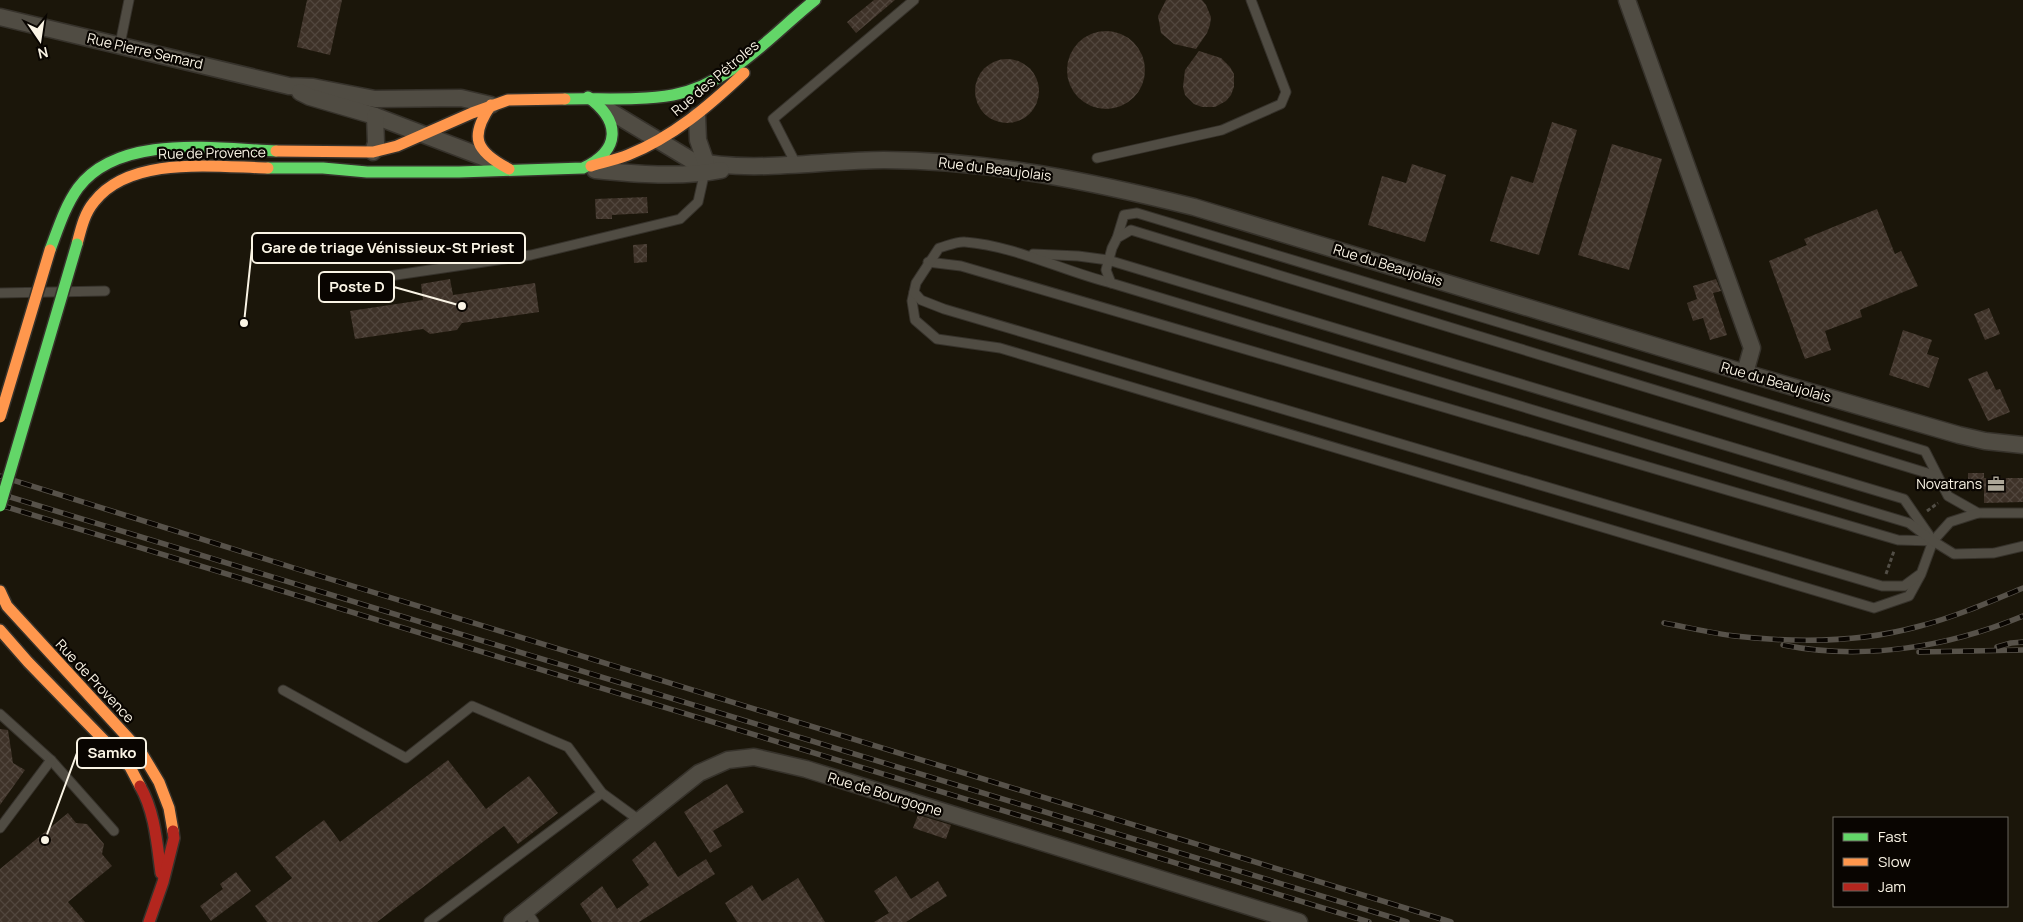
<svg xmlns="http://www.w3.org/2000/svg" width="2023" height="922" font-family="Manrope,sans-serif">
<defs>
<pattern id="building-cross-hatch" width="8" height="8" patternUnits="userSpaceOnUse" patternTransform="scale(1.25)"><rect width="8" height="8" fill="#3e3228"/><path d="M0 0l8 8M0 8l8-8" fill="none" stroke="#51463d"/></pattern>
</defs>
<rect width="100%" height="100%" fill="#1b160a"/>
<g fill="url(#building-cross-hatch)">
<path d="M307 0H342L330 55 297 47Z"/>
<path d="M874 0H895L856 33 847 22Z"/>
<path d="M1166 0H1202L1206 5 1211 17 1210 25 1207 33 1196 49 1174 44 1161 33 1158 16Z"/>
<circle cx="1106" cy="70" r="39"/>
<path d="M1199 51 1221 58 1230 67 1234 74V87L1231 95 1226 101 1215 107H1202L1194 104 1185 95 1183 87 1185 70Z"/>
<circle cx="1007" cy="91" r="32"/>
<path d="M1552 122 1577 130 1539 255 1490 241 1511 176 1533 183Z"/>
<path d="M1612 144 1662 159 1629 270 1578 255Z"/>
<path d="M1412 164 1446 175 1425 242 1368 225 1382 176 1406 183Z"/>
<path d="M647 197 648 213 612 215V219H596L595 199Z"/>
<path d="M1877 209 1895 254 1901 251 1918 286 1860 310 1862 317 1825 331 1831 350 1805 359 1769 261 1807 245 1804 239Z"/>
<path d="M647 244V262L634 263 633 245Z"/>
<path d="M450 279 453 295 535 283 539 312 462 323 457 330 430 334 423 329 355 339 350 311 423 300 421 284Z"/>
<path d="M1716 279 1721 291 1713 293 1727 335 1710 340 1703 318 1693 321 1687 303 1697 299 1693 286Z"/>
<path d="M1989 308 2000 334 1985 340 1974 314Z"/>
<path d="M1903 330 1932 340 1927 354 1939 358 1929 388 1889 375Z"/>
<path d="M1987 371 1996 390 2000 389 2010 412 1988 421 1968 379Z"/>
<path d="M1968 473H1984V478H2023V502L1984 503V489H1968Z"/>
<path d="M0 729 8 730 13 763 25 770 0 805Z"/>
<path d="M448 760 486 809 529 776 558 813 518 844 504 826 377 922H267L255 906 292 878 275 857 324 820 340 842Z"/>
<path d="M727 784 744 812 713 831 722 846 710 853 684 812Z"/>
<path d="M68 813 76 823 87 824 104 844 102 854 112 866 68 902 85 922H0V869Z"/>
<path d="M918 815 951 825 946 839 913 828Z"/>
<path d="M655 841 678 877 706 859 715 874 639 922H592L580 904 602 886 617 909 649 885 632 860Z"/>
<path d="M236 872 251 891 211 921 200 906 223 889 220 884Z"/>
<path d="M896 876 911 899 938 881 947 896 906 922H874L889 913 874 891Z"/>
<path d="M798 878 825 922H737L725 903 752 885 762 901Z"/>
</g>
<g fill="none" stroke-linecap="round" stroke-linejoin="round">
<g stroke="#36322b" stroke-width="11">
<g id="lane">
<path d="M120 44 129 0"/>
<path d="M1097 158 1222 130 1281 104 1286 92 1251 0"/>
<path d="M796 164 773 119 914 0"/>
<path d="M1117 238 1124 215 1137 213 1925 451 1948 496 1978 513H2023"/>
<path d="M1033 254 1078 256 1108 260 1904 499 1929 535"/>
<path d="M928 262 961 266 1898 540 1933 541"/>
<path d="M1111 283C1063 271 1015 246 965 242 957 241 947 246 939 248L916 283 912 301 915 320 937 339 1000 348 1874 608 1909 596 1921 574 1933 541 1950 522 1978 513"/>
<path d="M335 284 531 255 680 219 698 202 705 171"/>
<path d="M914 292 921 300 944 309 1882 586H1904L1919 575"/>
<path d="M0 293 105 291"/>
<path d="M1937 476 1131 230 1117 238 1112 248 1106 270 1111 283 1909 523 1933 541 1954 554 1994 553 2023 546"/>
<path d="M283 690 406 758 472 706 568 747 602 793 639 820"/>
<path d="M0 714 51 760 114 831"/>
<path d="M0 828 51 760"/>
<path d="M526 910 534 922"/>
<path d="M429 922 602 793"/>
</g>
</g>
<g stroke="#36322b" stroke-width="19">
<g id="street">
<path d="M1627 0 1752 348 1745 373"/>
<path d="M0 17 289 86 313 87 375 99 461 98 491 105"/>
<path d="M300 92 310 97 375 116 488 159"/>
<path d="M603 107 691 160C750 174 823 160 884 160 989 160 1093 182 1194 207L1745 373 1959 435 1985 441 2023 445"/>
<path d="M697 116 698 140 706 163"/>
<path d="M373 152 376 143 375 116"/>
<path d="M595 170C635 174 682 178 721 170"/>
<path d="M512 922 699 773 728 760 754 757 806 769 1299 922"/>
</g>
</g>
<g stroke="#36322b" stroke-width="14">
<g id="fast">
<path d="M565 99C599 98 639 101 673 95 731 84 771 35 815 0"/>
<path d="M268 168H323L367 172H459L583 168C621 150 621 121 588 97"/>
<path d="M50 250C58 229 65 206 78 188 119 133 217 149 276 151"/>
</g>
</g>
<g stroke="#36322b" stroke-width="14">
<g id="slow">
<path d="M491 105C469 137 475 151 509 169"/>
<path d="M276 151 373 152 397 146 472 113 508 100 565 99"/>
<path d="M591 166C603 162 616 160 628 155 673 137 709 106 744 73"/>
<path d="M77 244C81 229 84 214 94 202 130 155 215 167 268 168"/>
<path d="M0 591 7 606 141 752 159 782 169 808 173 831"/>
<path d="M0 630 28 662 130 767 140 786"/>
</g>
</g>
<g stroke="#36322b" stroke-width="14">
<g id="jam">
<path d="M140 786C155 812 157 844 161 873"/>
<path d="M149 922 163 882 174 838 173 831"/>
</g>
</g>
<g stroke="#524e46" stroke-width="3" stroke-dasharray="4 2.5" stroke-linecap="butt">
<path d="M1927 511 1938 503"/>
<path d="M1886 574 1894 551"/>
</g>
<use href="#lane" stroke="#504c43" stroke-width="9"/>
<use href="#street" stroke="#504c43" stroke-width="16"/>
<use href="#fast" stroke="#63d668" stroke-width="11"/>
<use href="#slow" stroke="#ff974d" stroke-width="11"/>
<use href="#jam" stroke="#b3261e" stroke-width="11"/>
<g stroke="#57524a" stroke-width="5.5">
<g id="rail">
<path d="M0 476 294 568 1451 922"/>
<path d="M0 494 1407 922"/>
<path d="M0 505 1369 922"/>
<path d="M1664 623C1687 627 1711 633 1735 636 1796 643 1859 643 1920 626 1955 617 1989 602 2023 588"/>
<path d="M1783 645C1864 661 1948 647 2023 616"/>
<path d="M1997 647 2011 643 2023 642"/>
<path d="M1919 652 2023 650"/>
</g>
</g>
<use href="#rail" stroke="#090501" stroke-width="4" stroke-dasharray="11" stroke-linecap="butt"/>
<g stroke="#36322b" stroke-width="14" stroke-linecap="butt">
<path id="fast-bridge" d="M0 506 77 244"/>
</g>
<g stroke="#36322b" stroke-width="14" stroke-linecap="butt">
<path id="slow-bridge" d="M0 417 50 250"/>
</g>
<use href="#fast-bridge" stroke="#63d668" stroke-width="11"/>
<use href="#slow-bridge" stroke="#ff974d" stroke-width="11"/>
</g>
<defs>
<g id="office-bare" transform="scale(1.35)"><path d="M-6-3h4V-5.5h4V-3h4V5H-6ZM-1-4.5V-3h2v-1.5ZM-6 0V1H6V0Z" fill="#aca698" stroke="#090501" stroke-width="2.5" paint-order="stroke"/></g>
</defs>
<g fill-rule="evenodd">
<use href="#office-bare" x="1996" y="484"/>
</g>
<g text-anchor="middle" stroke-width="4.5" stroke-linejoin="round" paint-order="stroke">
<g font-size="14" fill="#faf4e5" stroke="#090501">
<text transform="translate(145 51) rotate(13)" y="5">Rue Pierre Semard</text>
<text transform="translate(715 78) rotate(-40)" y="5">Rue des Pétroles</text>
<text transform="translate(212 153) rotate(-1)" y="5">Rue de Provence</text>
<text transform="translate(995 169) rotate(7)" y="5">Rue du Beaujolais</text>
<text transform="translate(1388 265) rotate(17)" y="5">Rue du Beaujolais</text>
<text transform="translate(1776 382) rotate(16)" y="5">Rue du Beaujolais</text>
<text transform="translate(95 681) rotate(47)" y="5">Rue de Provence</text>
<text transform="translate(885 794) rotate(17)" y="5">Rue de Bourgogne</text>
</g>
<g font-size="14" fill="#faf4e5" stroke="#090501" text-anchor="end">
<text x="1982" y="489">Novatrans</text>
</g>
</g>
<path fill="none" stroke="#faf4e5" stroke-width="2" d="M244 323L252 248M462 306L394 287M45 840L77 753"/>
<g fill="#faf4e5" stroke="#090501" stroke-width="2">
<circle cx="244" cy="323" r="5"/>
<circle cx="462" cy="306" r="5"/>
<circle cx="45" cy="840" r="5"/>
</g>
<g fill="#090501" stroke="#faf4e5" stroke-width="2">
<rect x="252" y="233" width="273" height="30" rx="5"/>
<rect x="319" y="272" width="75" height="30" rx="5"/>
<rect x="77" y="738" width="69" height="30" rx="5"/>
</g>
<g font-size="15" text-anchor="middle" font-weight="bold" fill="#faf4e5">
<text x="388" y="253">Gare de triage Vénissieux-St Priest</text>
<text x="357" y="292">Poste D</text>
<text x="112" y="758">Samko</text>
</g>
<rect x="1833" y="817" width="175" height="90" fill="#090501" stroke="#69655c"/>
<rect x="1843" y="833" width="25" height="8" fill="#63d668" stroke="#69655c"/>
<text x="1878" y="842" font-size="15" fill="#faf4e5">Fast</text>
<rect x="1843" y="858" width="25" height="8" fill="#ff974d" stroke="#69655c"/>
<text x="1878" y="867" font-size="15" fill="#faf4e5">Slow</text>
<rect x="1843" y="883" width="25" height="8" fill="#b3261e" stroke="#69655c"/>
<text x="1878" y="892" font-size="15" fill="#faf4e5">Jam</text>
<g transform="translate(40 40) rotate(167)" stroke="#090501" stroke-width="4" paint-order="stroke">
<path d="M0-4L9 19L0 12L-9 19Z" fill="#faf4e5"/>
<text y="-8" font-size="14" font-weight="bold" text-anchor="middle" fill="#faf4e5">N</text>
</g>
</svg>
